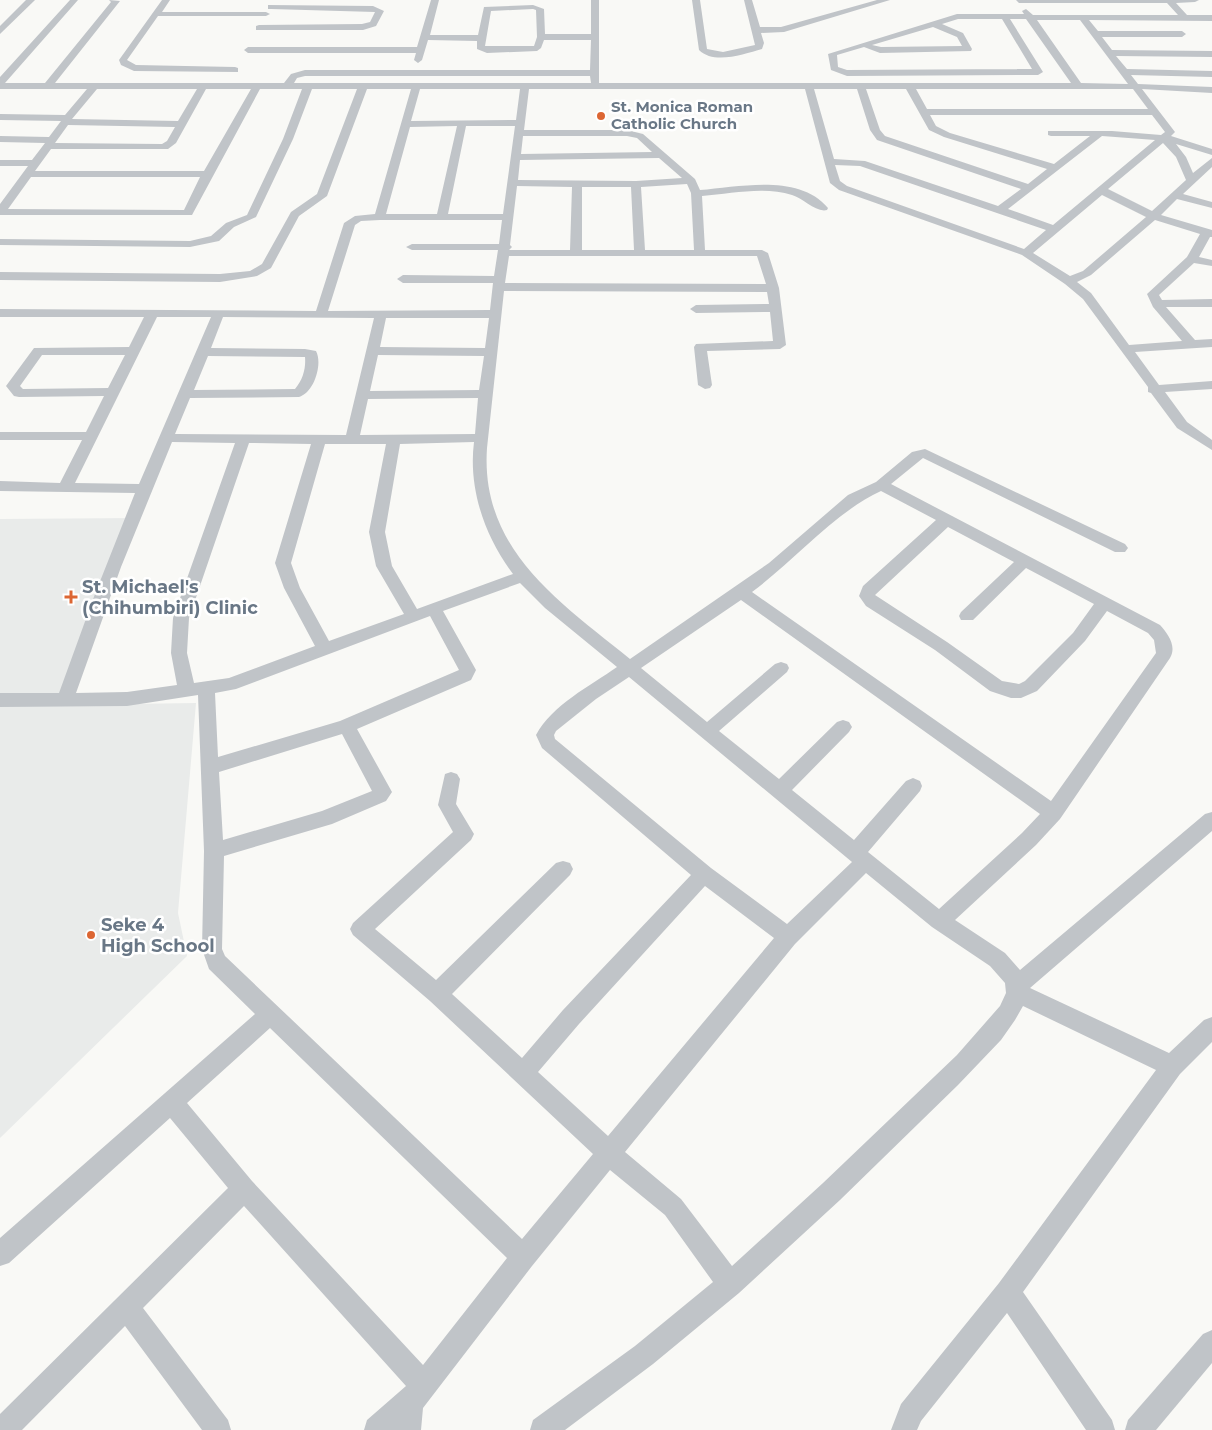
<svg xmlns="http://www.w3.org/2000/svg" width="1212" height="1430" font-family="Montserrat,sans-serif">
<rect width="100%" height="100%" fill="#f9f9f6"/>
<path fill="#e9ebea" d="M138 518 61 705 196 703 178 913 187 956 0 1138V519Z"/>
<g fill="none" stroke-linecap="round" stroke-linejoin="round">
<g fill="#c0c4c8" fill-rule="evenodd">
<path d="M26 0H35L0 34V26Z"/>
<path d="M70 0H78L5 83H45L111 2 109 0 120 1 55 83H284L291 74 305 70H590L591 40H544L541 48 537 51 487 53 477 49V41L428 40 422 60 418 63 414 60 416 53H248L244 50 248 47H417L431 0H439L430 35H478L484 7 533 5 544 9 545 34H591V0H599V83H1071L1026 19H1010L1043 72 1038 75 847 76 831 70 828 54 957 14H1024L1022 11 1026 9 1033 15H1178L1167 3H1019L1016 0H1199L1195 2 1176 3 1187 15H1212V21L1089 20 1098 31H1182L1186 34 1182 37H1102L1112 50 1212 51V57L1116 56 1127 69 1212 71V77L1131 75 1138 84 1212 87V93L1142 89 1175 132 1171 136 1212 149V155L1176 144 1186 157 1193 173 1212 158V167L1183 194 1212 202V208L1177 199 1161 215 1212 230V237H1210L1199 257 1212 260V266L1194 263 1159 295 1162 300 1212 299V307H1166L1195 340 1212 339V347L1135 352 1159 385 1212 381V389L1165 392 1187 422 1212 440V450L1177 428 1151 393 1148 392V387L1083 299 1065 284 1022 255 839 190 830 183 805 89H529L524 130H627L643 134 695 179 700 190C739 187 799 173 828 208L827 210C816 213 803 198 792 195 763 186 731 194 702 196L705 250H762L768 253 779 288 786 345 780 349 707 351 712 385 710 388 705 389 698 385 694 347 696 344 773 341 770 312 696 313 690 309 696 305 769 304 767 292 504 291 487 448C480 550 560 602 630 659L769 563 848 495 876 482 912 452 925 449 1125 544 1128 548 1125 552H1115L923 458 891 484 1160 625C1168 634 1177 646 1170 658L1060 819 1036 845 955 920 1005 953 1020 970 1205 814 1212 812V831L1030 988 1169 1053 1204 1020 1212 1017V1042L1180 1074 1023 1292 1112 1420 1115 1430H1086L1007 1313 921 1421 917 1430H891L901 1404 999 1283 1156 1070 1023 1006 1015 1020 1001 1040 958 1085 840 1200 739 1293 653 1364 565 1430H530L533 1420 635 1346 713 1282 665 1215 610 1170 532 1266 423 1408 421 1430H364L367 1420 406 1386 244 1206 143 1308 228 1420 231 1430H202L125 1326 22 1430H0V1414L228 1188 170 1118 9 1263 0 1266V1238L255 1014 209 969 202 949 204 851 198 695 127 706 0 707V693H59L95 594 135 493 0 491V481L60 483 82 440H0V432H86L104 396 19 397 14 396 6 386 34 348 129 347 144 317H0V309L316 311 344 223 355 216 375 214 411 89H367L327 196 299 216 271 268 257 276 220 282 0 280V272L220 274 250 271 262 264 291 212 317 194 357 89H312L293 139 256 217 234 227 219 241 190 247 0 245V239L190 241 211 236 226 223 247 215 283 139 302 89H260L192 215H0V204L28 166H0V160H32L45 143 0 142V136L49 137 61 121 0 120V114L65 115 87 89H0V77ZM533 9 536 10 537 37 534 46H485L491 11ZM958 19H1002L1032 69 847 70 838 67 837 55 864 47 880 53 971 51 972 49 963 33 942 24ZM1037 20H1080L1128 84 1081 83ZM933 27 957 37 962 46 881 47 872 45ZM305 76H590L591 83H294L297 78ZM97 89H197L178 121 72 119ZM206 89H251L204 171H35L51 149H168L176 143ZM420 89H520L516 120 411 121ZM814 89H857L870 130 877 140 1021 189 998 206 865 161 834 159ZM866 89H906L929 130 944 137 1047 169 1028 184 885 136 880 130ZM916 89H1133L1148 109H927ZM930 115H1152L1165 132 1161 135 1112 131H1048V135L1051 136H1090L1054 164 950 133 936 126ZM68 125 175 127 167 141 162 144 55 143ZM457 126 437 214H386L410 127ZM466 126H515L503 214H448ZM523 136H627L637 138 652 152 521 154ZM1102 136 1155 140 1053 225 1008 209ZM1163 143 1176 157 1186 180 1152 211 1108 189ZM659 158 682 178 636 181 518 180 520 160ZM835 165 860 166 1046 230 1024 249 847 186 840 181ZM31 177H200L184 210 8 209ZM687 184 691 193 694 250H645L641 187ZM517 186 572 187 570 250H509L512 247 510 245ZM582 187H631L634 250H582ZM1102 195 1146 217 1083 271 1070 276 1033 253ZM380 220H502L499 244H412L406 247 412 250H498L494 276 403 275 397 279 403 283H493L490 310 328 311 355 225 361 221ZM1155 220 1200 234 1187 257 1147 294 1153 307 1182 341 1129 345 1091 293 1077 282 1091 275ZM509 256H757L766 284 505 283ZM157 317H211L139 484 75 483ZM223 317 374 318 346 435 175 434 190 398 299 397C314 393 323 364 316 351L305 349 211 348ZM386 318H489L485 348 380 347ZM42 355H125L108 388 23 389 20 386ZM378 355 484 356 479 390 370 391ZM208 356 305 357C306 368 303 380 295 389L194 390ZM478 398 475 434 360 435 368 399ZM172 442 235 443 173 618 171 653 177 685 127 692 76 693 121 567ZM474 442C468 489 485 537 513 574L417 609 392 566 385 532 400 444ZM249 443 311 444 275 563 284 588 315 646 229 678 194 683 187 653 189 618ZM325 444H386L369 532 376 566 404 614 329 641 300 588 291 563ZM881 491 936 520 863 586 859 596 866 606 935 650 990 691 1011 698H1021L1037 691 1085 641 1107 611 1148 633 1154 640 1156 653 1051 801 752 592C794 561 835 512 881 491ZM948 527 1014 562 961 612 959 616 961 620H973L1026 568 1094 604 1073 633 1025 681 1019 684 1002 681 947 642 875 595ZM520 583 545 608 617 667C590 686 552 705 536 735L542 748 691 875 563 1010 522 1058 452 994 570 875 573 869 570 863 563 861 556 863 436 980 375 929 471 840 474 834 456 804 460 779 457 774 451 772 445 774 438 805 453 832 353 923 350 929 353 935 430 1001 593 1154 522 1239 225 956 222 949 224 856 332 824 386 801 392 792 357 729 471 680 476 670 443 611ZM741 600 1040 814 1022 833 939 909 868 852 920 791 922 786 920 781 913 778 906 781 854 840 792 790 849 732 852 727 849 722 843 720 837 722 779 779 719 731 787 672 789 668 787 664 781 662 775 664 707 722 641 668ZM430 616 459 670 340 721 218 757 215 693 236 689ZM629 677 852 862 787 924 711 868 555 739 554 735 556 731 596 699ZM342 734 372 791 322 811 223 840 219 772ZM866 873 932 927 990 966 1005 983 1006 993 1000 1006 957 1055 823 1183 732 1266 681 1199 625 1152 795 944ZM705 886 774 938 608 1136 538 1072 579 1024ZM270 1028 507 1258 423 1365 252 1181 187 1103Z"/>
<path d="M162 0H170L162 12H266L270 14 266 16H158L127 60 136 65 235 67 238 68V72L134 71 121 65 119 60Z"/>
<path d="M692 0H700L707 49 723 52 755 45 744 0H752L760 27H781L877 0H890L784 32 761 33 764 43 762 49C744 54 714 65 699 50Z"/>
<path d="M268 5 373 6 384 11 376 26 363 30H256V26L259 25 362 24 370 22 375 12 271 9H268Z"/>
<path d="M1212 1330V1363L1156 1430H1125L1128 1420 1203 1334Z"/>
</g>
</g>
<g fill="#dc6633" stroke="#fff" stroke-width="2">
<circle cx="601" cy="116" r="5"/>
<path d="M68.5 589.5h5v5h5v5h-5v5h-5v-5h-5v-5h5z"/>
<circle cx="91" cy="935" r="5"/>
</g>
<g text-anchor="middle" stroke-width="5" stroke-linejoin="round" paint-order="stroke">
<g font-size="15" font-weight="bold" fill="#697786" stroke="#fff" text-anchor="start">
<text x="611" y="112">St. Monica Roman<tspan x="611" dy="17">Catholic Church</tspan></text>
</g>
<g font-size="18" font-weight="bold" fill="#697786" stroke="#fff" text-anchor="start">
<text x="82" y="593">St. Michael's<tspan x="82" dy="21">(Chihumbiri) Clinic</tspan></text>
<text x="101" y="931">Seke 4<tspan x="101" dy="21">High School</tspan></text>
</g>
</g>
</svg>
